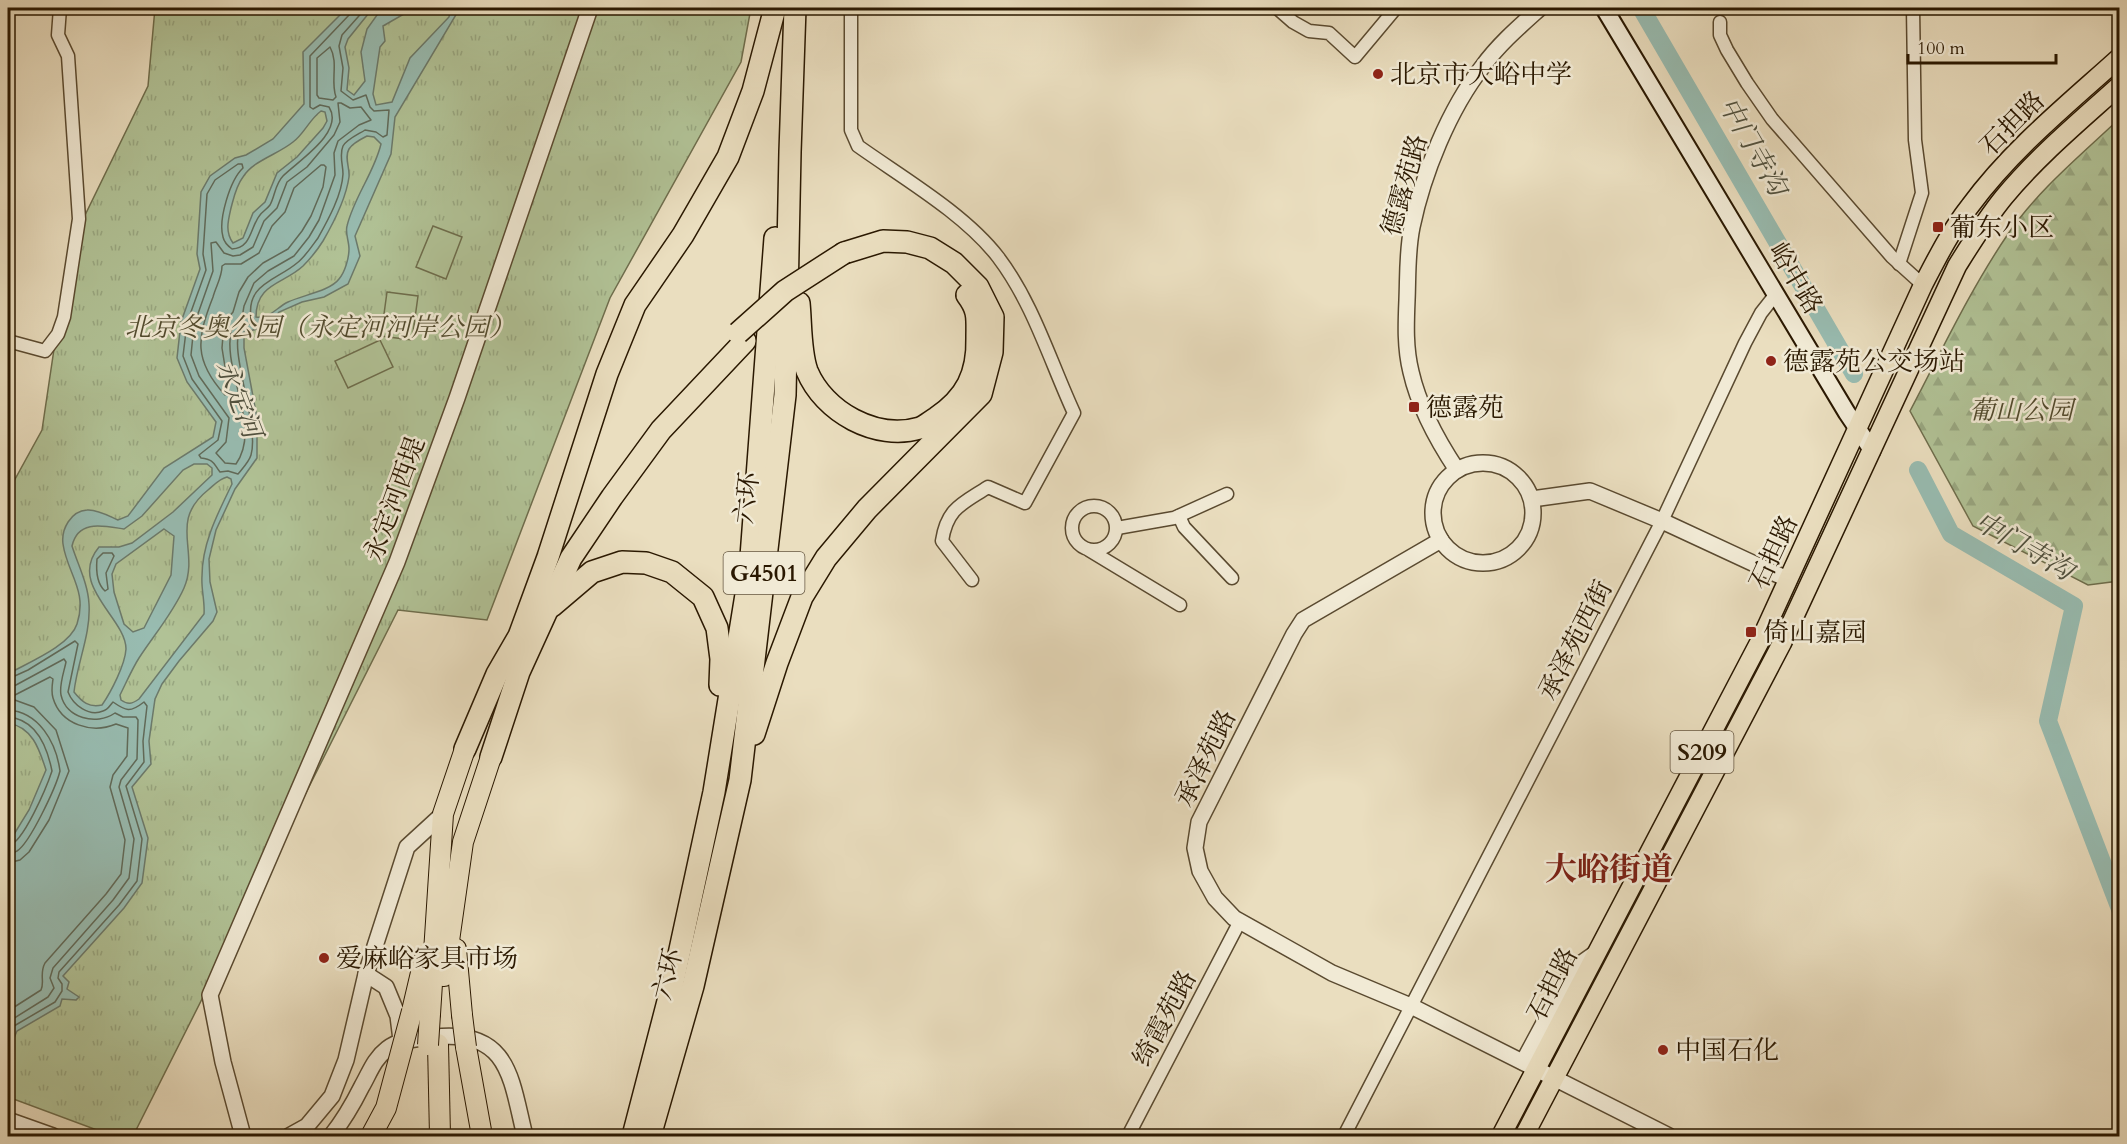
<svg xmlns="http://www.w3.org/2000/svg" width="2127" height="1144" viewBox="0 0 2127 1144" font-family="Cardo,'Noto Serif SC',serif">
  <defs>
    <pattern id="grass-tufts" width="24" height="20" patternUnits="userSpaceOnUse" patternTransform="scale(1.5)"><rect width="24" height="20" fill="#b1c296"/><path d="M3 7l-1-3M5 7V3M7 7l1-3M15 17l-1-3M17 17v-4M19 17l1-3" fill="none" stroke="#98a680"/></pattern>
    <pattern id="forest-firs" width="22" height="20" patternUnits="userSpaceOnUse" patternTransform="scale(1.5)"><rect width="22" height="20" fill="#b1c296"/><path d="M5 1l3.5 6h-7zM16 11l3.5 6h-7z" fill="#98a680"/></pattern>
  </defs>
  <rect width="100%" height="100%" fill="#eadebf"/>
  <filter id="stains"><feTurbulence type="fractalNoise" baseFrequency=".00333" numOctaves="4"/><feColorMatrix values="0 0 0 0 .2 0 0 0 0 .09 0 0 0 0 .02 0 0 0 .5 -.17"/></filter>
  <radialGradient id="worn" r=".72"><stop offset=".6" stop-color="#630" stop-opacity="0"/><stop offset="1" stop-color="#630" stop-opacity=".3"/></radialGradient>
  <path fill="url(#grass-tufts)" stroke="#6e6d4c" stroke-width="1.5" d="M155,8H751L741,62L610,298L487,620L398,610L133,1136H113L8,1097V492L42,430L69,248L148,86Z"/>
  <path fill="url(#forest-firs)" stroke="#6e6d4c" stroke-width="1.5" d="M2119,119V581L2088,585L1973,526L1910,411C1941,352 1970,290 2008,234C2038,190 2081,155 2119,119Z"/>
  <g fill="#b1c296" stroke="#6e6d4c" stroke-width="1.5">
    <path d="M433,226L462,237L446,279L416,267Z"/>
    <path d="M387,292L418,296L412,340L381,336Z"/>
    <path d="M380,340L393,367L348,388L335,361Z"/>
  </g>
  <path fill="#98bcb1" stroke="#6c7a6b" stroke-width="1.5" fill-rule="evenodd" d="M347,8H373L348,39L345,47L349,68L347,90L354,95L365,81L361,52L367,29L382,8H406L404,14L383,26L385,41L380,47L373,94L376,105L392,102L410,58L449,17L451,8H460L395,117L391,154L355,236L360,256L348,284L324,297L302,302L279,312L267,327L244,332V348L257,418V458L235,489L216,530L209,559L210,582L217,612L213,621L179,661L162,684L155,699L149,741L151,764L132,787L148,838L142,883L124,908L63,976L69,982L67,989L79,997L76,1000L62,999L60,1006L17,1031L8,1052V844L29,810L46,770C39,748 32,727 8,723V674C27,663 70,646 77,624C88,591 67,573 63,544C61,529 71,511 87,510C97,509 109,516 118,520L128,516L164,468L213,437L216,422L187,382L177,358L181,322L200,269L197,254L201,192L210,176L235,158L246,155L273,139L304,104L303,52ZM321,111L325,112L327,121L323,128L297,157L277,173L265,202L253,213L243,238L233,243C225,232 228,221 231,208C234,197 236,186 243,177C254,160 277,155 293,142C304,134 309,120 321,111ZM367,136L374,137L381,144C374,173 354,197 347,226C345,233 349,241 349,249C349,258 345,272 339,279C330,291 303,295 288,302C277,307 270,319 256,317C256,283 284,284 303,266C310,259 318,249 323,241C334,222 346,199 349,177C350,168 344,157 349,149C352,144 361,139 367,136ZM194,464H207L212,468V475L173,512L132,543L119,547H99C67,585 126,618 126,649C125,665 111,692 102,705C89,708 82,702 74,692C77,663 91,634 89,604C88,584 78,565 72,546C78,519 104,526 124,529L142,516L183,470ZM227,477L231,479L232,484C218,513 202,543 202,576C201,589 205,601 204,614L139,699C132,704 128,705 121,700L120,695C126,683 132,669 139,658C154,635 173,613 184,588C200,551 168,522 208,490C214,485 219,479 227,477ZM164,529L174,536L171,575L144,628L133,632L124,624L114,592L112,574L116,564Z"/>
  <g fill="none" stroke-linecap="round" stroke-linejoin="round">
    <g stroke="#616a59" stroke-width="1.5">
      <path d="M351,8L350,14L310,56V107L313,109L320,105L329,107C345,132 298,161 283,176C275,184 275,196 270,205C267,209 262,212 260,215C250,227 252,248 232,249C228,246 224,242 223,237C218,220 230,180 243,168L242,164H238L215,180L207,194L203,254L206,270L187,323L183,356L192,379L222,421L218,440L199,455L201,458C215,460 213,463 220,472L228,471L238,474C242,469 249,462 251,455C260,424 227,348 241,327L252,323C243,284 276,281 297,263C305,257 312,246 318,238C328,220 342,195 343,174C343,164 339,155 343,146C347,139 359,134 365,130L376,132L383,137L387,135L389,110L374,111L370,107L366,95L353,100L341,91L343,68L339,46L342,35L366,8"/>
      <path d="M330,47C339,63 330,81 336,97L333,100L319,98L317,95V58Z"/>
      <path d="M338,103H341L350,108L361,107L371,120L359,125L338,141L334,153L335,175L319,220L309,237L294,256L268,271L254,283L244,306L242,318L232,327C220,369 263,426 236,464L225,463L216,453L226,442L229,418L199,376L191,355L194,325L213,271L211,243L216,242L224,253L233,256L240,255L253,247L264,221L277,208L287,182L307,167L334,135L340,122Z"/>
      <path d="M321,165H324L326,167L323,187L311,216L302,231L288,249L263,263L248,277L239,292L233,312L224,323L222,348L229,392L225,395C193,360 197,338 213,297C216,286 222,277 222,266L225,264H241L259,253L272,226L285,212L294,188Z"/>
      <path d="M103,553H112L114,556L106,573L108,589L105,591C96,583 96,570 97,559Z"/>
      <path d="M8,679L28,670L75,641L78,644L68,692C73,705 89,717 103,711C108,710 110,705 113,702C126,711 130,713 144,702L147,706L143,741L144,762L126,786L142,839L137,881L119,905L59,972L58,978L62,984V991L55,1002L14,1026L8,1038"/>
      <path d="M8,687L16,685L64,659L66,662C64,672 59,685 61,695C66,718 96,726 115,713L123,717H136L138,720L137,759L121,780L119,787L134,839L129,878L113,900L53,968L50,978L54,988L48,997L8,1022"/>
      <path d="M8,710C39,712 56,742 60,771C56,787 30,843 17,851C13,854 12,853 8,854"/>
      <path d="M8,717C36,719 47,746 52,771C47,786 23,844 8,846"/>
      <path d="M8,863L20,860L29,852L49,820L69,771L56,730L34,707L12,699L13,696L50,677L53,679C52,686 51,692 53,698C61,725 92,734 116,724L128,728L127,756L113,775L110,787L125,840L121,874L106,894L45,963C39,974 45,982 41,990L8,1011"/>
    </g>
    <g stroke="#98bcb1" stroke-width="18">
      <path d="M1641,8L1854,374"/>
      <path d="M1918,470L1951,534L2074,606L2048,721L2120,909"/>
    </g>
    <defs>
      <g id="minor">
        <path d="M851,8V130L858,146C903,178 965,214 998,257C1033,303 1050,361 1074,413L1025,503L988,487C962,504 947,508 942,541L972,580"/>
        <path d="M1277,8L1293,22L1309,31L1329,33L1355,57L1396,8"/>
        <path d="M1720,22V35L1727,50L1747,83L1772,119L1892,257L1923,285"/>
        <path d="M1899,264L1922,193L1915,140L1913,8"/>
        <path d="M8,341L45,351L58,334L64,317L79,219L68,56L58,35L60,8"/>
        <circle cx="1094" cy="528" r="22"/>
        <path d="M1179,516L1184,527L1232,578"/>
        <path d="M1117,528L1174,518L1227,494"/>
        <path d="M1089,550L1180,605"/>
        <path d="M1128,1136L1240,921"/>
        <path d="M1344,1136L1662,521L1745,343L1761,313L1776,294"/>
      </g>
      <g id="tertiary">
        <circle cx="1483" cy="513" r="50"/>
        <path d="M1457,470C1437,440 1419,407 1411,372C1405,348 1406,324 1407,300C1408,276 1407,251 1412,227C1423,174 1449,109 1483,66C1499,44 1520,26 1540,8"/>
        <path d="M1532,499L1590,491L1662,521L1789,580"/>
        <path d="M1441,540L1303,620L1294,634L1199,822L1195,848L1200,871L1215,898L1234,918L1332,973L1413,1007L1669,1136"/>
        <path d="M366,974L386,987L398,1016L401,1040"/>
        <path d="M1523,1062L1573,969L1597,952"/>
        <path d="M8,1120L53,1136"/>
        <path d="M243,1136L223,1062L210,995L397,562L457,398L590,8"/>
        <path d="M289,1136L307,1126L332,1096L346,1060L366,974L407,847L443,814"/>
        <path d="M331,1136C343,1121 353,1104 362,1086C370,1072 374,1059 387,1049C401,1038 418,1039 435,1037C510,1029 511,1080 525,1136"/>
      </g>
      <path id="secondary" d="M1604,8L1847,413L1872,450"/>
      <g id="primary">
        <path d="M1501,1136L1760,641L1923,285C1937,258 1951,230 1970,206C2012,149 2068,104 2120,57"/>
        <path d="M1524,1136L1782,643L1957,266C1972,242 1986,219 2004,197C2038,156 2080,121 2120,85"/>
      </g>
      <g id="trunk">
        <path d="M456,949L462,1015"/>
        <path d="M444,976L463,842L491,757"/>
        <path d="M412,1011L424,960"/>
        <path d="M430,1014L443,814L465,749"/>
        <path d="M438,1044L440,1136"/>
        <path d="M466,1047L482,1136"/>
      </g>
      <g id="motorway">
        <path d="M799,303C801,323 800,352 807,371C824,412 876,441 920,428C925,426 931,421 936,418C966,398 978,374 977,338C977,318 979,311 967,295"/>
        <path d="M552,606L592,572L622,562L646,563L672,572L703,597L717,628L721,659L720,685"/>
        <path d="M754,734L777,663L802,597L826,558L867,509L981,394L992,352L993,317L978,287L954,263L930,248L907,242L883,241L844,253"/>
        <path d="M465,749L497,674L519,636L548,557L607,374L635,305L683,235L728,157L753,91L775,8"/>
        <path d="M491,757L519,672L571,558L612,497L661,430L745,341"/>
        <path d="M633,1136L673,982L714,792L750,570L775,238"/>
        <path d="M650,1136L693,986L740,780L785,395L790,152L795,8"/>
      </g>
    </defs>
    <use href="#minor" stroke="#5a4a30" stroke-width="15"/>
    <use href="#tertiary" stroke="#5a4a30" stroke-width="18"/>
    <use href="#secondary" stroke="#2a1801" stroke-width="20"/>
    <use href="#primary" stroke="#2a1801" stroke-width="21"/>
    <use href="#trunk" stroke="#2a1801" stroke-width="22"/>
    <use href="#motorway" stroke="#2a1801" stroke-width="24"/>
    <use href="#minor" stroke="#f1ead5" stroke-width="12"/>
    <use href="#tertiary" stroke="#f1ead5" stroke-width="15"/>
    <use href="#secondary" stroke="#f1ead5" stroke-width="16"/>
    <use href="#primary" stroke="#eadebf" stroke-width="18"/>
    <use href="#trunk" stroke="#eadebf" stroke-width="20"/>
    <use href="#motorway" stroke="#eadebf" stroke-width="21"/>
    <defs>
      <g id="trunk-bridge">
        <path d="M462,1015L466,1047"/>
        <path d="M428,1045L430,1014"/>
        <path d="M371,1136L386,1108L412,1011"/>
      </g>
      <path id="motorway-bridge" d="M738,333L785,291L844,253"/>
    </defs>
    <use href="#trunk-bridge" stroke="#2a1801" stroke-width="22" stroke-linecap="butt"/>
    <use href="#motorway-bridge" stroke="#2a1801" stroke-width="24" stroke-linecap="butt"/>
    <use href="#trunk-bridge" stroke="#eadebf" stroke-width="20"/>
    <use href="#motorway-bridge" stroke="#eadebf" stroke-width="21"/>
  </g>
  <g fill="#8f2418" stroke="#f1ead5" stroke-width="2">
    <circle cx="1378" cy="74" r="6"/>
    <rect x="1932" y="221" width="12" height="12" rx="3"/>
    <circle cx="1771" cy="361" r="6"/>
    <rect x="1408" y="401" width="12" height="12" rx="3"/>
    <rect x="1745" y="626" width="12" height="12" rx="3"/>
    <circle cx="324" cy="958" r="6"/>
    <circle cx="1663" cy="1050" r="6"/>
  </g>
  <g text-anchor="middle" stroke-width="5" stroke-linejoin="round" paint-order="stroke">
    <g fill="#f1ead5" stroke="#665741" stroke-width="1.5">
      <rect x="723.5" y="552" width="81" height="42" rx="4.5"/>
      <rect x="1670.5" y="731" width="63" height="42" rx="4.5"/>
    </g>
    <g font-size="24" font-weight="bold" fill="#2a1801">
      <text x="764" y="581">G4501</text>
      <text x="1702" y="760">S209</text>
    </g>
    <g font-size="26" fill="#2a1801" stroke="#f1ead5" text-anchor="start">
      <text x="1390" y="83">北京市大峪中学</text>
      <text x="1950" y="236">葡东小区</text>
      <text x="1783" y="370">德露苑公交场站</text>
      <text x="1426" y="416">德露苑</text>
      <text x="1763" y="641">倚山嘉园</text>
      <text x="336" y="967">爱麻峪家具市场</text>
      <text x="1675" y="1059">中国石化</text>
    </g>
    <g font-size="26" fill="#2a1801" stroke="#f1ead5">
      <text transform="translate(2012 123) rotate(-45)" y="9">石担路</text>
      <text transform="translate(1404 185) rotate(-74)" y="9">德露苑路</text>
      <text transform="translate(1796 278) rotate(59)" y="9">峪中路</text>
      <text transform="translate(746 498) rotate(-83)" y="9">六环</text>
      <text transform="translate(394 499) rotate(-70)" y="9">永定河西堤</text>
      <text transform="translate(1773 552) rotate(-65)" y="9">石担路</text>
      <text transform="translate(1575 640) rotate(-63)" y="9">承泽苑西街</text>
      <text transform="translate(1205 758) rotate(-64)" y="9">承泽苑路</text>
      <text transform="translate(667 974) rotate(-76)" y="9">六环</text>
      <text transform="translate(1552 984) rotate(-63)" y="9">石担路</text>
      <text transform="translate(1164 1018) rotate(-62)" y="9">绮霞苑路</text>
    </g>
    <g font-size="26" font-style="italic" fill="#524b2e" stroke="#f1ead5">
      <text x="320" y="336">北京冬奥公园（永定河河岸公园）</text>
      <text x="2021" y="419">葡山公园</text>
    </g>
    <g font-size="27" font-style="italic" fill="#50513f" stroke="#f1ead5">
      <text transform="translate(1753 146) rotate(60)" y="9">中门寺沟</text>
      <text transform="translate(239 399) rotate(69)" y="9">永定河</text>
      <text transform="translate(2024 546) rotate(30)" y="9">中门寺沟</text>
    </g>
    <g font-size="32" font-weight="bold" fill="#7a1f14" stroke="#f1ead5">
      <text x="1609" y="880">大峪街道</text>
    </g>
  </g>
  <rect width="2127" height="1144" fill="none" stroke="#eadebf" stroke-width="30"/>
  <rect x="9" y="9" width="2109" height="1126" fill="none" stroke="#2a1801" stroke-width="3"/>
  <rect x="15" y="15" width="2097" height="1114" fill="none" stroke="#2a1801" stroke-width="1.5"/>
  <path d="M1908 54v9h148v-9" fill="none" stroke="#2a1801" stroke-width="3"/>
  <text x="1917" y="54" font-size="18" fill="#2a1801" stroke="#f1ead5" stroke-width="4.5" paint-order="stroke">100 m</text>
  <rect width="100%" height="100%" filter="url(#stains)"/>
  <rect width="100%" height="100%" fill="url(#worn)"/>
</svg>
